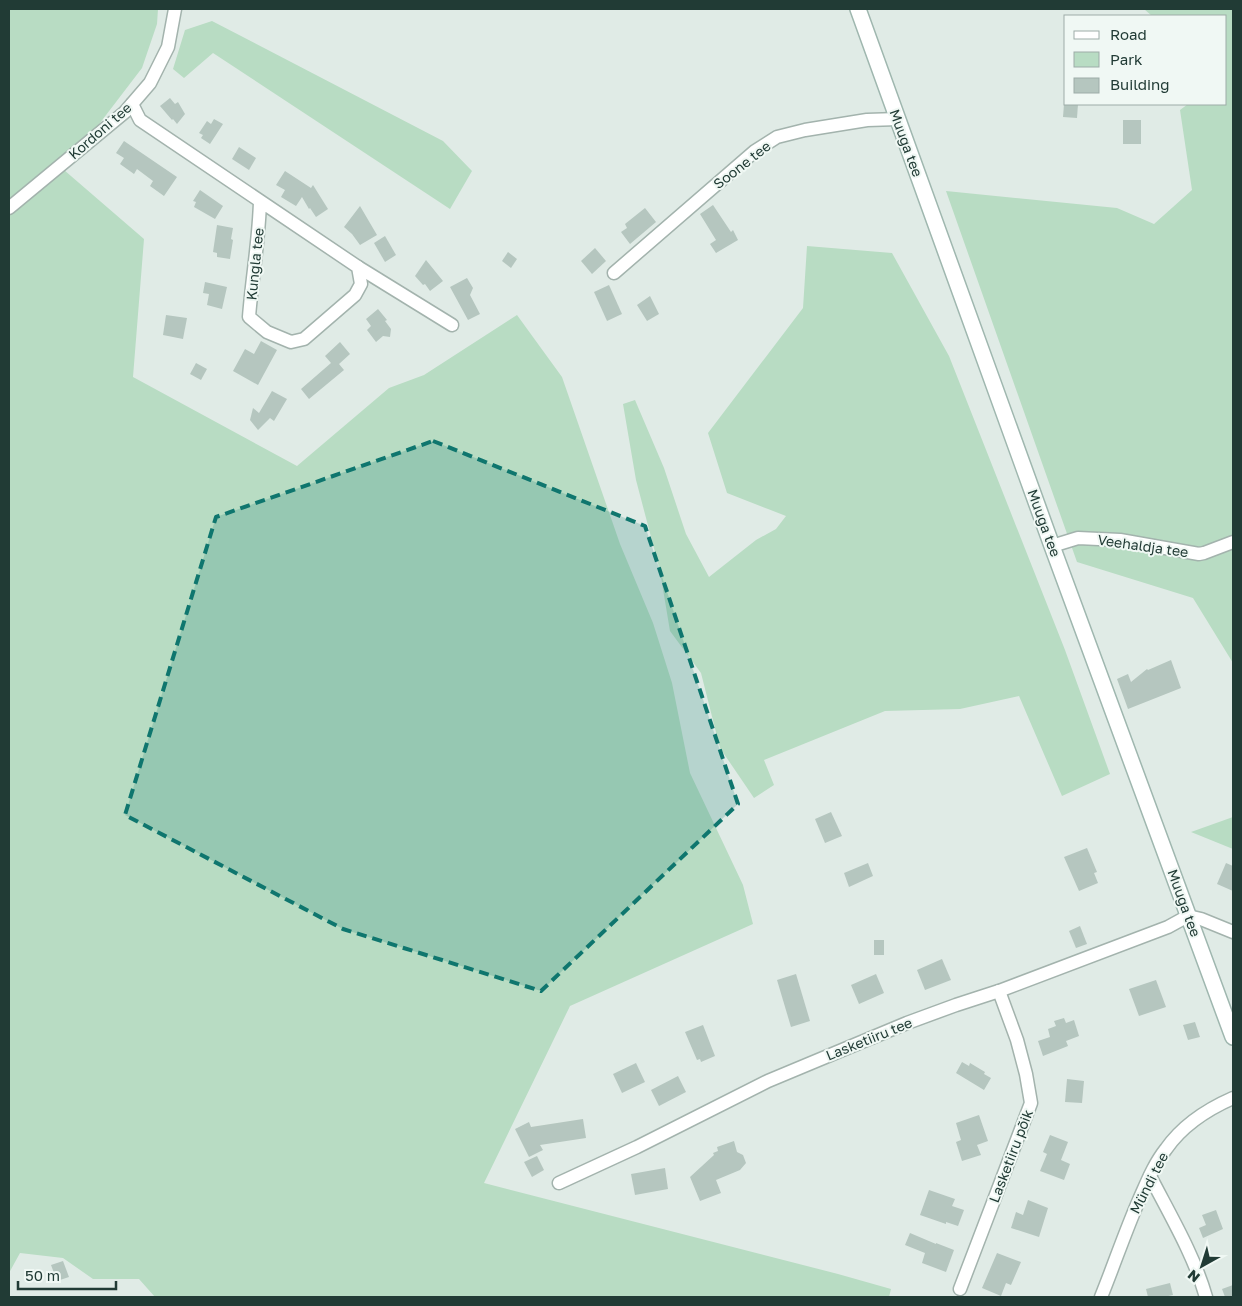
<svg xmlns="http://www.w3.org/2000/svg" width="1242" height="1306" viewBox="0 0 1242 1306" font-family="'Golos Text',sans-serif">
  <rect width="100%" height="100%" fill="#e0ebe6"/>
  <g fill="#b8dcc3">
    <path d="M9,9H158L157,24L142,68L64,170L144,239L133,377L297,466L389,388L424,375L517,315L562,377L620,544L653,623L672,683L690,773L743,885L753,924L570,1006L484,1183L838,1274L891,1289L889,1297H155L139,1279H93L63,1258L20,1253L9,1273Z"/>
    <path d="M1144,9H1233V663L1193,598L1077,562L946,191L1117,208L1154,224L1192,190L1180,110L1188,104H1226V16H1152Z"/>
    <path d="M212,21L443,141L472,171L450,209L213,53L184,78L173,69L185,30Z"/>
    <path d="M807,246L892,253L949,356L1065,650L1110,774L1062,796L1019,696L960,709L885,711L764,760L774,785L754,798L720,748L701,673L670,631L660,571L636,480L623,404L635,400L664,468L686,534L709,577L756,540L776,529L786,516L727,493L708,433L803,308Z"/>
    <path d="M1233,817V849L1191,832Z"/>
  </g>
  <g fill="#b5c6bf">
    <path d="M170,98L175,104L178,102L185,114L177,124L173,119L172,120L160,106Z"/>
    <path d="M1064,104H1078L1077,118L1063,117Z"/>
    <path d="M214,119L223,124L210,144L201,138L203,135L199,133L207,121L211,124Z"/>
    <rect x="1123" y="120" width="18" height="24"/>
    <path d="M124,141L177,177L164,196L150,186L153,181L137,169L134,174L120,164L124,158L116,153Z"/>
    <path d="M239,147L256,158L249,170L232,159Z"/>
    <path d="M285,171L311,188L313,185L328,209L316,217L310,208L309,209L302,197L296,206L281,197L285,190L276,185Z"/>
    <path d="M200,190L223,206L215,219L194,207L196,202L193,201Z"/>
    <path d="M713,205L731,232L733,230L738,240L716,253L710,244L716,240L700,214Z"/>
    <path d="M360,206L377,235L360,245L352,234L344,227Z"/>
    <path d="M645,208L656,222L630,244L621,232L627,228L625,224Z"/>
    <path d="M217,225L233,228L231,239L233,240L230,259L217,257V253L213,252Z"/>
    <path d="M385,236L396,255L385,262L374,243Z"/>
    <path d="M595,248L606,261L592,274L581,261Z"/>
    <path d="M508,252L517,259L511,268L502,261Z"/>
    <path d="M426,260L443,281L430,291L425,284L423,285L415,276Z"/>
    <path d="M467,278L473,288L470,295L480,314L468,320L450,287Z"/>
    <path d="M205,282L227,287L222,309L207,305L209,294L203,293Z"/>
    <path d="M609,285L622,314L607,321L594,292Z"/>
    <path d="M650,296L659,314L647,321L637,305Z"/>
    <path d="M378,309L387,320L385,321L391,329L390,337L383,336L376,342L367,330L371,326L366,319Z"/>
    <path d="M166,315L187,318L183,339L163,335Z"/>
    <path d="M261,341L277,350L258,385L233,371L245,349L254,354Z"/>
    <path d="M340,342L350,354L339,364L344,370L309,399L301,389L331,363L325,356Z"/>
    <path d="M196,363L207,369L201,380L190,374Z"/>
    <path d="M272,391L287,399L274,421L270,418L258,430L250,420L253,408L259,413Z"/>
    <path d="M1171,660L1181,688L1128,709L1117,679L1128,674L1131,682L1147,669L1148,670Z"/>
    <path d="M831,812L842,836L825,843L815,819Z"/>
    <path d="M1087,848L1097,872L1094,873L1098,883L1079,891L1064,857Z"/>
    <path d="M868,863L873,876L849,887L844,873Z"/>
    <path d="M1226,863L1233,866V891L1217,884Z"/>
    <path d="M1080,926L1087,944L1076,948L1069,931Z"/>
    <rect x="874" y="940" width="10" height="15"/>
    <path d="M942,959L951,980L925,990L917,970Z"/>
    <path d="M796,974L810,1021L791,1027L777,980Z"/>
    <path d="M876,974L884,993L859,1004L851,985Z"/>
    <path d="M1156,980L1166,1007L1139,1016L1129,989Z"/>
    <path d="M1064,1018L1066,1023L1074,1020L1079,1036L1066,1041L1068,1046L1043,1056L1038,1041L1050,1037L1048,1029L1056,1026L1054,1021Z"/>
    <path d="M1195,1022L1200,1037L1188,1040L1183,1025Z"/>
    <path d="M703,1025L715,1056L701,1062L700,1059L697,1060L685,1032Z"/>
    <path d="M962,1062L969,1066L970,1063L985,1072L984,1074L991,1078L984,1090L956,1073Z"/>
    <path d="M636,1063L645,1082L622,1093L613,1074Z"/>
    <path d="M678,1076L686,1092L659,1106L651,1090Z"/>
    <path d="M1067,1079L1084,1081L1082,1103L1065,1102Z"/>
    <path d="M979,1115L988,1141L977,1145L981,1155L962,1161L956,1142L961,1140L956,1123Z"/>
    <path d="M583,1119L586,1138L540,1145L543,1150L529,1157L515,1129L529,1122L531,1127Z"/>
    <path d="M1050,1135L1068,1142L1061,1160L1070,1164L1064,1180L1040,1171L1047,1154L1043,1152Z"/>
    <path d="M734,1141L737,1152L743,1155L746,1163L740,1170L716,1180L721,1193L700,1201L690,1177L714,1155L713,1153L718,1151L717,1147Z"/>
    <path d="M537,1156L544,1170L532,1177L524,1162Z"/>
    <path d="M665,1168L668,1189L635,1195L631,1174Z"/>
    <path d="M929,1190L955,1199L952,1206L964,1210L958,1226L946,1222V1224L920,1215Z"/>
    <path d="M1028,1200L1048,1208L1039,1237L1011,1228L1016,1212L1023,1215Z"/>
    <path d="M1216,1210L1223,1229L1203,1238L1199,1228L1206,1225L1202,1215Z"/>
    <path d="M910,1233L936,1244V1243L954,1250L946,1272L922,1263L925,1253L905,1245Z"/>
    <path d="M997,1253L1021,1262L1011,1285L1006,1283L1001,1296L982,1288Z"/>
    <path d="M63,1261L69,1277L57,1281L51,1265Z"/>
    <path d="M1170,1283L1173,1295L1164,1297H1148L1146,1289Z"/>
    <path d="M1233,1285V1297H1225L1222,1289Z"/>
  </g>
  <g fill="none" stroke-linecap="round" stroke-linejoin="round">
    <defs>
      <g id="street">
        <path d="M132,104L140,120L358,267L361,284L355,295L304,339L291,342L267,332L249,317C252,278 259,240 260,201"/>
        <path d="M9,208L125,112L150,83L168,47L175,9"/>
        <path d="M358,267L452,325"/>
        <path d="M614,273L755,151L777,137L805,130L867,120L898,119"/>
        <path d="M1052,546L1078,538L1120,540L1199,554L1204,553L1233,542"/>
        <path d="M1150,1176C1170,1215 1194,1255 1206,1297"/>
        <path d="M559,1183L637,1147L768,1081L907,1023L956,1005L999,991L1168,927L1188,916L1201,919L1233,932"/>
        <path d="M960,1289L1031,1103L1026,1074L1017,1040L999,991"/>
        <path d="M1101,1297C1114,1265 1125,1232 1139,1200C1147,1182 1154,1164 1166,1149C1182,1126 1208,1109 1233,1098"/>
      </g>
      <path id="secondary" d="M858,9L1052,546L1233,1037"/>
    </defs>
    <use href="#street" stroke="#a3b3ad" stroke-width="15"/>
    <use href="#secondary" stroke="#9fb7af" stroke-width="18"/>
    <use href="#street" stroke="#fff" stroke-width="12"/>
    <use href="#secondary" stroke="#fff" stroke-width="15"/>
  </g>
  <path fill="#0f766e" fill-opacity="0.2" stroke="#0f766e" stroke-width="4" stroke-dasharray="10 6" stroke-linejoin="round" d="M433,441L645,526L738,804L541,991L343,929L125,815L216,517Z"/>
  <g text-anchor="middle" stroke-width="4" stroke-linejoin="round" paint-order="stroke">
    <g font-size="14" fill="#213b35" stroke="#f0f8f4">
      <text transform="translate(100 131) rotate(-41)" y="5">Kordoni tee</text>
      <text transform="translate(906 143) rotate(70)" y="5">Muuga tee</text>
      <text transform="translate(742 165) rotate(-38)" y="5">Soone tee</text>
      <text transform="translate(255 264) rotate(-84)" y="5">Kungla tee</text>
      <text transform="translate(1044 523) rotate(70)" y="5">Muuga tee</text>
      <text transform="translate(1143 546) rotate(8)" y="5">Veehaldja tee</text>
      <text transform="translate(1184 903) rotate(70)" y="5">Muuga tee</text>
      <text transform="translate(869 1039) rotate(-22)" y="5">Lasketiiru tee</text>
      <text transform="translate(1011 1156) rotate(-69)" y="5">Lasketiiru põik</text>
      <text transform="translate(1149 1183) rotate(-63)" y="5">Mündi tee</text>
    </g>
  </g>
  <rect width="1242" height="1306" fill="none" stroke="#213b35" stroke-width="20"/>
  <rect x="1064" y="15" width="162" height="90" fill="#f0f8f4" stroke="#9daca8"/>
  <rect x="1074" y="31" width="25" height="8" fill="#ffffff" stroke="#9daca8"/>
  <text x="1110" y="40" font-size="15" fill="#213b35">Road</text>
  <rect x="1074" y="52" width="25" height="15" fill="#b8dcc3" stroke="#9daca8"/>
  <text x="1110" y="65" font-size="15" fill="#213b35">Park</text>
  <rect x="1074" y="78" width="25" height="15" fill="#b5c6bf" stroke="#9daca8"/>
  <text x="1110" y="90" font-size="15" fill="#213b35">Building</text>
  <g transform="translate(1202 1266) rotate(219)" stroke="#f0f8f4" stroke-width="4" paint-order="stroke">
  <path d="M0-4L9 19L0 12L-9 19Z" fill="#213b35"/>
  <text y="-8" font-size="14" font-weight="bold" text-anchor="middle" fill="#213b35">N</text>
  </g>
  <path d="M18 1281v8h98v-8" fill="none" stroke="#213b35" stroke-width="2.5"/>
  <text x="25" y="1281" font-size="15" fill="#213b35" stroke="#f0f8f4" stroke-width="4" paint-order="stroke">50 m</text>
</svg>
